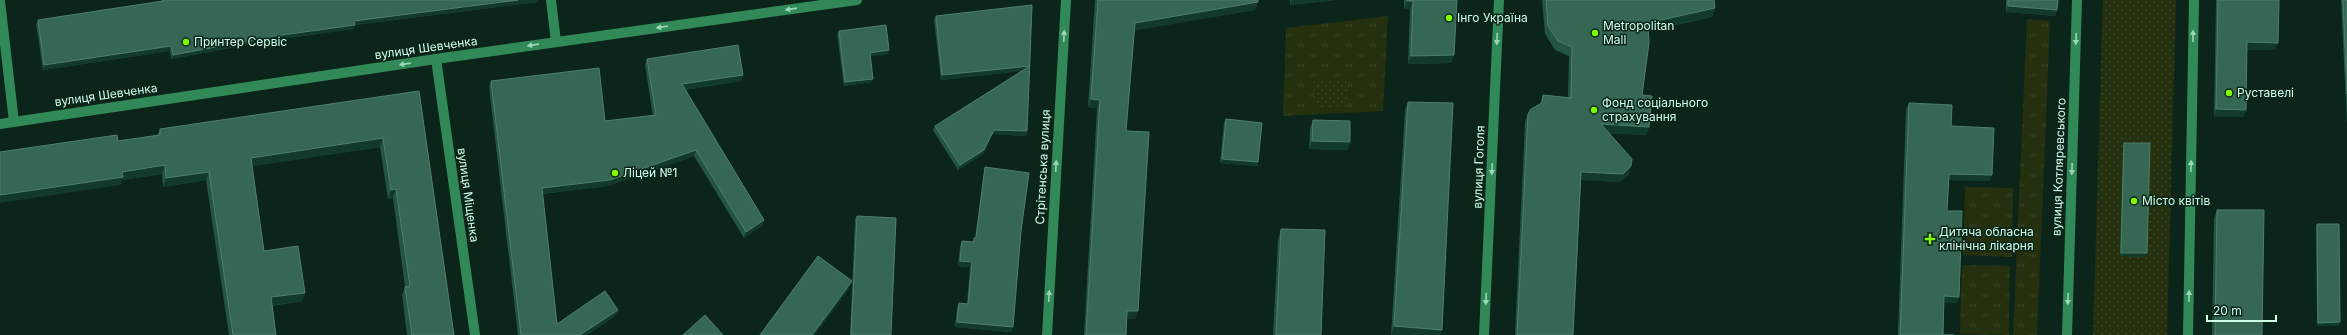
<svg xmlns="http://www.w3.org/2000/svg" width="2347" height="335" viewBox="0 0 2347 335" font-family="Inter,sans-serif">
  <defs>
    <pattern id="grass-tufts" width="24" height="20" patternUnits="userSpaceOnUse"><rect width="24" height="20" fill="#24300e"/><path d="M3 7l-1-3M5 7V3M7 7l1-3M15 17l-1-3M17 17v-4M19 17l1-3" fill="none" stroke="#384525"/></pattern>
    <pattern id="park-dots" width="8" height="8" patternUnits="userSpaceOnUse"><rect width="8" height="8" fill="#24300e"/><path d="M2 2h.1M6 6h.1" fill="none" stroke="#384525" stroke-width="1.8" stroke-linecap="round"/></pattern>
  </defs>
  <rect width="100%" height="100%" fill="#0c251a"/>
  <g fill="url(#grass-tufts)">
    <path d="M1388,16L1383,111L1283,116L1286,28Z"/>
    <path d="M2027,19L2050,21L2037,335H2013Z"/>
    <path d="M1965,187L2013,188L2012,257L1963,255Z"/>
    <path d="M1962,265L2010,266L2009,335L1960,334Z"/>
  </g>
  <g fill="url(#park-dots)">
    <path d="M2103,0H2176L2167,335H2093Z"/>
    <path d="M1347,81L1348,106L1315,108L1314,82Z"/>
  </g>
  <g fill="none" stroke-linecap="round" stroke-linejoin="round">
    <g stroke="#328958" stroke-width="10">
      <path d="M551,0L556,42"/>
      <path d="M0,1L14,122"/>
      <path d="M436,59L475,335"/>
      <path d="M0,124L436,59L857,0"/>
      <path d="M1047,335L1066,0"/>
      <path d="M1484,335L1499,0"/>
      <path d="M2067,335L2077,0"/>
      <path d="M2188,335L2194,0"/>
    </g>
  </g>
  <g fill="#235541">
    <path d="M162,0H538L537,2L355,25L353,29L274,40L171,59L170,51L43,70L36,24L38,20L162,2Z"/>
    <path d="M1095,0H1258V2L1255,10L1134,30L1126,131L1135,319H1127L1126,335H1084L1097,108L1088,107Z"/>
    <path d="M1290,0H1336L1290,5Z"/>
    <path d="M1404,0H1457L1454,55L1451,63L1408,64L1410,9H1404Z"/>
    <path d="M1542,0H1714L1715,8L1712,17L1649,31L1642,95L1649,127L1646,135L1609,133L1631,166L1628,175L1620,182L1581,180L1573,335H1515L1525,122L1528,114L1540,104L1543,95L1568,97L1569,56L1555,50L1545,34Z"/>
    <path d="M2006,0H2058L2057,10L2055,16L2006,12Z"/>
    <path d="M2216,0H2279L2275,50H2247L2246,110L2243,117H2214Z"/>
    <path d="M2341,0H2347V125Z"/>
    <path d="M1032,5L1027,131L1026,136L992,134L983,154L958,170L933,130L935,126L1021,71L941,80L934,20L936,16Z"/>
    <path d="M839,31L888,54L871,56L872,82L844,86L837,34Z"/>
    <path d="M647,59L743,75L741,81L685,90L764,220L762,226L744,238L694,156L608,186L542,194L557,324L618,310L615,316L587,335H518L489,87L491,81L605,121L653,116L645,65Z"/>
    <path d="M419,91L454,335H407L402,295L405,287L393,198L388,199L380,147L252,166L264,251L302,301L272,306L276,335H229L206,180L163,187L162,174L122,180L120,185L118,141L157,135L160,129Z"/>
    <path d="M1408,102L1440,335H1391L1405,110Z"/>
    <path d="M1909,103L1951,126L1992,175L1989,181L1949,180L1947,211L1959,297L1957,303H1944L1943,335H1954H1898L1906,109Z"/>
    <path d="M1226,119L1258,162L1257,166L1220,163L1224,123Z"/>
    <path d="M1313,120L1350,142L1347,150L1309,149L1310,128Z"/>
    <path d="M2124,143L2145,257L2120,256L2123,146Z"/>
    <path d="M985,167L1021,231L1011,332L955,327L957,308L959,303L967,304L970,267L958,266L960,246L962,241L973,242L974,238H975L984,172Z"/>
    <path d="M2217,210L2262,335H2212L2214,219Z"/>
    <path d="M857,216L891,335H850L855,219Z"/>
    <path d="M2317,224L2340,322L2338,326H2317L2316,228Z"/>
    <path d="M1281,229L1321,335H1273L1278,240Z"/>
  </g>
  <g fill="#123a2a">
    <path d="M518,0H538L537,2L353,25L354,21Z"/>
    <path d="M1292,0H1336L1290,5Z"/>
    <path d="M1407,1H1413L1410,9H1404Z"/>
    <path d="M1258,2L1255,10L1132,31L1135,23Z"/>
    <path d="M2008,6L2057,10L2055,16L2006,12Z"/>
    <path d="M1715,8L1712,17L1645,31L1648,23Z"/>
    <path d="M355,25L353,29L274,40L171,59L173,55L275,36Z"/>
    <path d="M2247,42L2278,43L2275,50H2244Z"/>
    <path d="M171,46L170,51L43,70L44,65Z"/>
    <path d="M889,50L888,54L869,56L870,53Z"/>
    <path d="M1454,55L1451,63L1408,64L1411,56Z"/>
    <path d="M1030,66L1028,70L941,80L942,75Z"/>
    <path d="M743,75L741,81L679,91L682,84Z"/>
    <path d="M873,79L872,82L844,86L845,82Z"/>
    <path d="M1091,99L1100,100L1097,108L1088,107Z"/>
    <path d="M2216,109L2246,110L2243,117H2214Z"/>
    <path d="M1601,124L1649,127L1646,135L1598,133Z"/>
    <path d="M994,130L1027,131L1026,136L992,134L983,154L958,170L960,165Z"/>
    <path d="M383,138L380,147L248,167L251,158Z"/>
    <path d="M1312,141L1350,142L1347,150L1309,149Z"/>
    <path d="M696,150L694,156L608,186L539,194L542,188Z"/>
    <path d="M1222,159L1258,162L1257,166L1220,163Z"/>
    <path d="M165,165L162,174L122,180L120,185L0,203V195L122,172Z"/>
    <path d="M1631,166L1628,175L1620,182L1578,180L1581,172Z"/>
    <path d="M209,172L206,180L163,187L166,178Z"/>
    <path d="M1949,174L1992,175L1989,181L1947,180Z"/>
    <path d="M396,189L393,198L388,199L391,190Z"/>
    <path d="M764,220L762,226L744,238L746,232Z"/>
    <path d="M2121,253H2147L2145,257L2120,256Z"/>
    <path d="M960,261L972,262L970,267L958,266Z"/>
    <path d="M852,281L849,289L815,335H812Z"/>
    <path d="M305,293L302,301L268,306L271,297Z"/>
    <path d="M1944,296L1959,297L1957,303H1942Z"/>
    <path d="M618,310L615,316L587,335H580Z"/>
    <path d="M1127,311H1138L1135,319H1124Z"/>
    <path d="M957,322L1013,327L1011,332L955,327Z"/>
    <path d="M2340,322L2338,326H2317L2318,323Z"/>
    <path d="M1394,326L1442,330L1440,335H1391Z"/>
  </g>
  <g fill="#366753" stroke="#4e7f6a">
    <path d="M163,0H518L354,21L355,25L275,36L173,55L171,46L44,65L38,20L163,1Z"/>
    <path d="M1098,0H1258V2L1135,23L1126,131L1149,132L1138,311H1127L1126,335H1086L1100,100L1091,99Z"/>
    <path d="M1407,0H1457L1454,55L1411,56L1413,1H1407Z"/>
    <path d="M1546,0H1714L1715,8L1648,23L1649,43L1642,95L1652,96L1649,127L1601,124L1632,159L1631,166L1623,174L1581,172L1573,335H1517L1528,114L1531,109L1542,103L1543,95L1571,98L1572,47L1558,41L1548,26Z"/>
    <path d="M2008,0H2058L2057,10L2008,6Z"/>
    <path d="M2218,0H2279L2278,43L2247,42L2246,110L2216,109Z"/>
    <path d="M2343,0H2347V94Z"/>
    <path d="M1032,5L1030,58L1027,131L994,130L984,150L960,165L935,126L1030,66L942,75L936,16Z"/>
    <path d="M886,25L889,50L870,53L873,79L845,82L839,31Z"/>
    <path d="M738,45L743,75L682,84L764,220L746,232L696,150L610,180L542,188L557,324L605,291L618,310L580,335H521L491,81L599,68L605,121L656,115L647,59Z"/>
    <path d="M419,91L454,335H412L405,287L410,286L396,189L391,190L383,138L251,158L264,251L298,246L305,293L271,297L276,335H233L209,172L166,178L165,165L122,172L123,177L0,195V152L117,135L118,141L160,135V129Z"/>
    <path d="M1408,102L1453,103L1442,330L1394,326Z"/>
    <path d="M1909,103L1952,105L1951,126L1994,128L1992,175L1949,174L1947,211H1962L1959,297L1944,296L1943,335H1954H1900Z"/>
    <path d="M1226,119L1262,123L1258,162L1222,159Z"/>
    <path d="M1313,120L1350,121V142L1312,141Z"/>
    <path d="M2124,143H2150L2147,253H2121Z"/>
    <path d="M985,167L1029,173L1021,231L1013,327L957,322L959,303L968,304L972,262L960,261L962,241L974,242V238H976Z"/>
    <path d="M2217,210H2264L2262,335H2215Z"/>
    <path d="M857,216L896,218L891,335H851Z"/>
    <path d="M2317,224H2339L2340,322L2318,323Z"/>
    <path d="M1281,229L1325,230L1321,335H1276Z"/>
    <path d="M818,256L852,281L812,335H760Z"/>
    <path d="M705,315L723,335H683Z"/>
  </g>
  <defs><path id="oneway-solid" d="M-6-.8H1V-3.2L6.5 0L1 3.2V.8H-6Z"/></defs>
  <g fill="#99d6b6">
    <use href="#oneway-solid" transform="translate(791 9) rotate(172)"/>
    <use href="#oneway-solid" transform="translate(662 27) rotate(172)"/>
    <use href="#oneway-solid" transform="translate(1064 36) rotate(-87)"/>
    <use href="#oneway-solid" transform="translate(2193 36) rotate(-89)"/>
    <use href="#oneway-solid" transform="translate(1497 39) rotate(93)"/>
    <use href="#oneway-solid" transform="translate(2076 39) rotate(92)"/>
    <use href="#oneway-solid" transform="translate(533 45) rotate(172)"/>
    <use href="#oneway-solid" transform="translate(405 64) rotate(172)"/>
    <use href="#oneway-solid" transform="translate(1056 166) rotate(-87)"/>
    <use href="#oneway-solid" transform="translate(2191 166) rotate(-89)"/>
    <use href="#oneway-solid" transform="translate(1492 169) rotate(92)"/>
    <use href="#oneway-solid" transform="translate(2072 169) rotate(92)"/>
    <use href="#oneway-solid" transform="translate(1049 296) rotate(-87)"/>
    <use href="#oneway-solid" transform="translate(2189 296) rotate(-89)"/>
    <use href="#oneway-solid" transform="translate(1486 299) rotate(92)"/>
    <use href="#oneway-solid" transform="translate(2068 299) rotate(92)"/>
  </g>
  <g fill="#80fb00" stroke="#0c251a" stroke-width="1.5">
    <circle cx="1449" cy="18" r="4"/>
    <circle cx="1595" cy="33" r="4"/>
    <circle cx="186" cy="42" r="4"/>
    <circle cx="2229" cy="93" r="4"/>
    <circle cx="1594" cy="110" r="4"/>
    <circle cx="615" cy="173" r="4"/>
    <circle cx="2134" cy="201" r="4"/>
    <path d="M1928 233h4v4h4v4h-4v4h-4v-4h-4v-4h4z"/>
  </g>
  <g text-anchor="middle" stroke-width="3" stroke-linejoin="round" paint-order="stroke">
    <g font-size="12" fill="#d0ffe8" stroke="#0c251a" text-anchor="start">
      <text x="1457" y="22">Інго Україна</text>
      <text x="1603" y="30">Metropolitan<tspan x="1603" dy="14">Mall</tspan></text>
      <text x="194" y="46">Принтер Сервіс</text>
      <text x="2237" y="97">Руставелі</text>
      <text x="1602" y="107">Фонд соціального<tspan x="1602" dy="14">страхування</tspan></text>
      <text x="623" y="177">Ліцей №1</text>
      <text x="2142" y="205">Місто квітів</text>
      <text x="1939" y="236">Дитяча обласна<tspan x="1939" dy="14">клінічна лікарня</tspan></text>
    </g>
    <g font-size="12" fill="#d0ffe8" stroke="#0c251a">
      <text transform="translate(426 48) rotate(-8)" y="4">вулиця Шевченка</text>
      <text transform="translate(106 95) rotate(-8)" y="4">вулиця Шевченка</text>
      <text transform="translate(1043 167) rotate(-87)" y="4">Стрітенська вулиця</text>
      <text transform="translate(1479 167) rotate(-88)" y="4">вулиця Гоголя</text>
      <text transform="translate(2059 167) rotate(-88)" y="4">вулиця Котляревського</text>
      <text transform="translate(468 195) rotate(82)" y="4">вулиця Міщенка</text>
    </g>
  </g>
  <path d="M2207 315v6h69v-6" fill="none" stroke="#d0ffe8" stroke-width="2"/>
  <text x="2213" y="315" font-size="12" fill="#d0ffe8" stroke="#0c251a" stroke-width="3" paint-order="stroke">20 m</text>
</svg>
